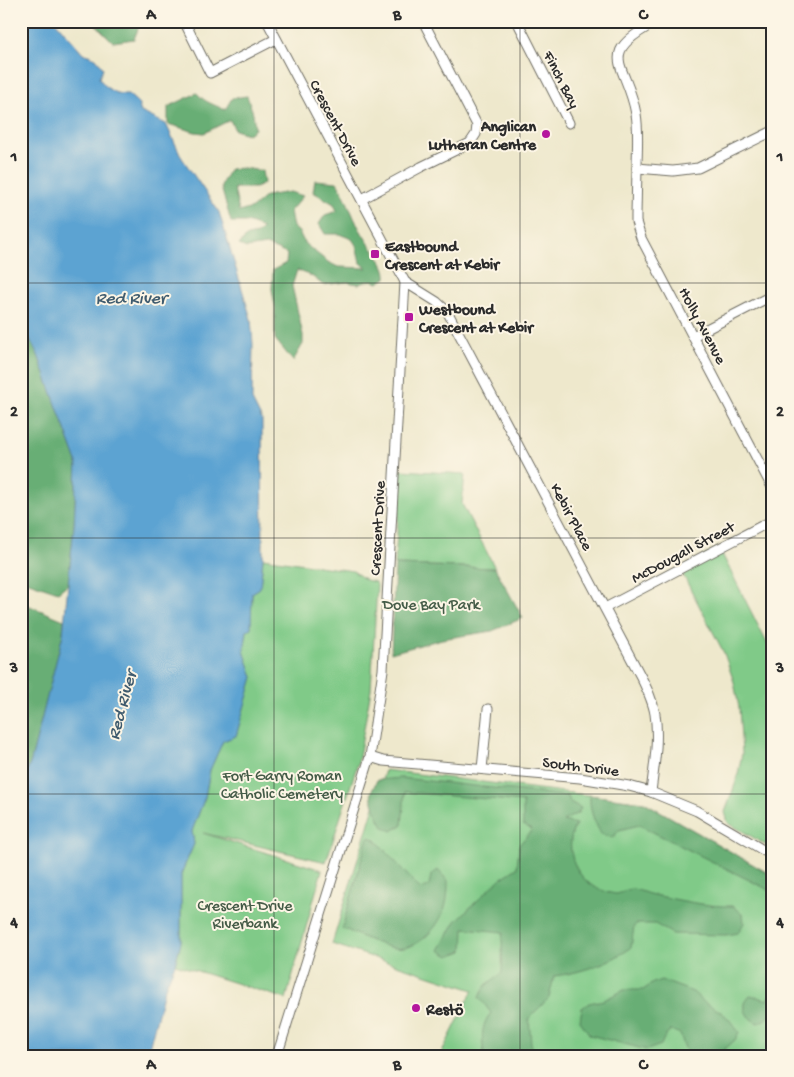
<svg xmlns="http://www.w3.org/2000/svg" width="794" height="1077" viewBox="0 0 794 1077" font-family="'Gochi Hand',sans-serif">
  <rect width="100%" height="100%" fill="#fcf5e5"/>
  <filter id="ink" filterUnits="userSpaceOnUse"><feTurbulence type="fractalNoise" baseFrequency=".02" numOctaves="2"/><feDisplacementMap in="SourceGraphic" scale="10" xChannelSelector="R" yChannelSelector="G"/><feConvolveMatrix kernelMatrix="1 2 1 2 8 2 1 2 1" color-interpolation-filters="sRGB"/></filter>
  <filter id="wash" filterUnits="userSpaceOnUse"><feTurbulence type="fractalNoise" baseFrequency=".0096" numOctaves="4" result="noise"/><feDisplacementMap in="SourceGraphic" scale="20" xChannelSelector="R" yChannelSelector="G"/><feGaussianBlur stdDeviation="1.12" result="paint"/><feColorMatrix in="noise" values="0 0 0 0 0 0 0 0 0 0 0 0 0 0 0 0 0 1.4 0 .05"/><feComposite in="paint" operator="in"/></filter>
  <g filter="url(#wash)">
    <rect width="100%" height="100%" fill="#eee8cc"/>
    <g fill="#80ca88" stroke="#567a5a">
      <path d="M401,470L465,474L462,504L495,568L395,565Z"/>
      <path d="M719,548L773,655V849L728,823L725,812L737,779L742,753L739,708L734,682L724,653L680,569Z"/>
      <path d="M263,558L353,571L366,580L375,582L377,585L371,689L358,763L326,862L203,833L322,870L286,999L175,964L181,942V874L194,844L192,831L205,797L210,770L223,741L236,736L253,677L244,651L247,631L251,627L252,593L260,588Z"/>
      <path d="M385,770L644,802L773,876V1056H440L473,990L332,944Z"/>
    </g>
    <g fill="#68ae74" stroke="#4a6c50">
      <path d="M96,21H105L116,26L121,21H139L140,24L134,39L113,42L97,26Z"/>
      <path d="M197,93C205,103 214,104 225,110L232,98L247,96L253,113L255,129L248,134L235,130L230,120L204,133L195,132L168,124V107Z"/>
      <path d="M244,168L262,171L264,183L255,188H234L239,212L252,208L266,196L290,192L303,196L290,211L293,227L299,232L305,244L328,262L338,267L367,268L360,262L356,245L352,239L339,234H325L319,224L325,215L337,211L334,204L313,192L315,180L337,182C344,193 347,202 352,213C358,228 367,241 376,254C381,261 387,269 386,278L378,283L372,280L359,284L347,282L323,285L313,277L297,270L292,286L303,335V344L293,361L275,339V307L272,289L273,270L286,263L287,254L266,245L247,248L239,245L247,236L257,234L263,228L247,222H231L221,187L222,183L230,169Z"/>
      <path d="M21,322L38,355L77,462L74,526L68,584L58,592L26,581L21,577Z"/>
      <path d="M395,565L495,568L523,618L492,631L442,639L391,653Z"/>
      <path d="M25,604L64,620L63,634L31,761L21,789V607Z"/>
      <path d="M401,778L568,796L570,802L581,808L578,813L563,821L576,824C564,845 573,875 595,887C600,890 612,894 617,894C622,893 626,889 631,889C638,889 646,894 654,895C680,900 707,907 733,906L743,914L744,923L738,933L726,935L673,934L655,924H636L634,926L631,948C609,963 580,973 554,976L549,998L529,1018L531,1044L537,1056H484C482,1039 480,1026 491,1013L479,997L486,985L502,973C503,959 501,946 503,932L464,928L463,951L449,956L439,950L456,921L500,879L517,868L519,845L532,830L523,825V802L405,792L402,825L392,831L384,827L379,819L372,799L371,793L377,780Z"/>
      <path d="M590,795L644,802L773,876V892L639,825L619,830L613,838L601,834C594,821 589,810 590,795Z"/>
      <path d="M368,837L375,839L420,889L429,886L431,875L438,870L448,881C448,893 447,905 442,915C434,933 413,952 393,948C376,944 358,935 342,928Z"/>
      <path d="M661,980L693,992L705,1003L720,1011L728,1018L739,1032L735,1040L717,1056H690L686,1051L680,1034L671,1030L664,1038L661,1045L647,1050L590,1035L580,1021L582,1008L589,1003L604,1000L624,990H643L653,983Z"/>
      <path d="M773,990V1013L766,1019L758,1023C745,1018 740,1005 750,995L768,1000Z"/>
    </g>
    <path fill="#5ca3d2" stroke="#44677e" d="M21,21H55L83,53L96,58L103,68L99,78C107,89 114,95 128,94L138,103L141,112L166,124L182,158L219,212L251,319L253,344L252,400L262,420L263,558L260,588L252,593L251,628L247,631L244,651L253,677L236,736L223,741L210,770L205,797L192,831L194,844L181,874V942L175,964L164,990L147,1056H21V789L31,761L63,634L74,526L77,462L38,355L21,322Z"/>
  </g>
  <g filter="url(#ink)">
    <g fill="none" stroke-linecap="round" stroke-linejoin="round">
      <defs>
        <g id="street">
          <path d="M184,21L210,73L276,39"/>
          <path d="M267,21L405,282L383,670L370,757L277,1056"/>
          <path d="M517,21L569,123"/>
          <path d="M658,21C593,55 627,62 636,114C639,131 637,151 637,168L673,171L698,168L773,131"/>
          <path d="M637,168L636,215V222L641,238L773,489"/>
          <path d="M362,199L421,167L470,143L476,134L477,125L423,21"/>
          <path d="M405,282L437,302L447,311L641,677C647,689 653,701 655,714C659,740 654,766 651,792"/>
          <path d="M693,336L773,295"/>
          <path d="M605,608L773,520"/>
          <path d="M370,757L383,761L580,778L629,786L651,792L697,811L773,856"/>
          <path d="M482,769L488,709"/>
        </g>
      </defs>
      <use href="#street" stroke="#6f6d63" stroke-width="11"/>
      <use href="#street" stroke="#fff" stroke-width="9"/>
    </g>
  </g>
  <path fill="none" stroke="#2b2b2b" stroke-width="1" stroke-opacity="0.55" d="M274,21V1056M520,21V1056M21,283H773M21,538H773M21,794H773"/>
  <g fill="#b5179e" stroke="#fcf5e5" stroke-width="2">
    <circle cx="546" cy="134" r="5"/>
    <rect x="370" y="249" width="10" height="10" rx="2.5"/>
    <rect x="404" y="312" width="10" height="10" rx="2.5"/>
    <circle cx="416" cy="1008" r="5"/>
  </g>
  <g text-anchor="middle" stroke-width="4" stroke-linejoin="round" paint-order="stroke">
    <g font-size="16" fill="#2b2b2b" stroke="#fcf5e5">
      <text transform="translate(563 79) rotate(63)" y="6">Finch Bay</text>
      <text transform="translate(337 122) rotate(62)" y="6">Crescent Drive</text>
      <text transform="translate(704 325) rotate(62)" y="6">Holly Avenue</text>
      <text transform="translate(573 516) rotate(62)" y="6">Kebir Place</text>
      <text transform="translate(376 528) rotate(-87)" y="6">Crescent Drive</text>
      <text transform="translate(682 551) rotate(-28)" y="6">McDougall Street</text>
      <text transform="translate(581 765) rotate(7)" y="6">South Drive</text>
    </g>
    <g font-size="16" font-weight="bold" fill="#2b2b2b" stroke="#fcf5e5" text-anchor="start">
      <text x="536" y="131" text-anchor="end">Anglican<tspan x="536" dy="18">Lutheran Centre</tspan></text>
      <text x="385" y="251">Eastbound<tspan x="385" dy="18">Crescent at Kebir</tspan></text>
      <text x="419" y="314">Westbound<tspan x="419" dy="18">Crescent at Kebir</tspan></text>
      <text x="426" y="1014">Restö</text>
    </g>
    <g font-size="16" fill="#445b47" stroke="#fcf5e5">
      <text x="431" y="609">Dove Bay Park</text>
      <text x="282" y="780">Fort Garry Roman<tspan x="282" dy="18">Catholic Cemetery</tspan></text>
      <text x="245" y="910">Crescent Drive<tspan x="245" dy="18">Riverbank</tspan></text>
    </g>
    <g font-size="18" font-style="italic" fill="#3f5b6e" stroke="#fcf5e5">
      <text x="131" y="303">Red River</text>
      <text transform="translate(121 705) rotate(-75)" y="6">Red River</text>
    </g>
  </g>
  <rect width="794" height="1077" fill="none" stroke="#fcf5e5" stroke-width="55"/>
  <rect x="28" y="28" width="738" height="1022" fill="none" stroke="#2b2b2b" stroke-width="2"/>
  <g font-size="16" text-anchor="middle" font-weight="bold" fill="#2b2b2b">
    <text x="151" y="19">A</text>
    <text x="397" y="19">B</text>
    <text x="643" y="19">C</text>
    <text x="14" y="161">1</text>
    <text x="780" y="161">1</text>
    <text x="14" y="416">2</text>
    <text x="780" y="416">2</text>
    <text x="14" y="672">3</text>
    <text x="780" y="672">3</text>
    <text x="14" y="927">4</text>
    <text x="780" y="927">4</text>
    <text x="151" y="1069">A</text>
    <text x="397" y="1069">B</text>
    <text x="643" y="1069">C</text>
  </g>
</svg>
